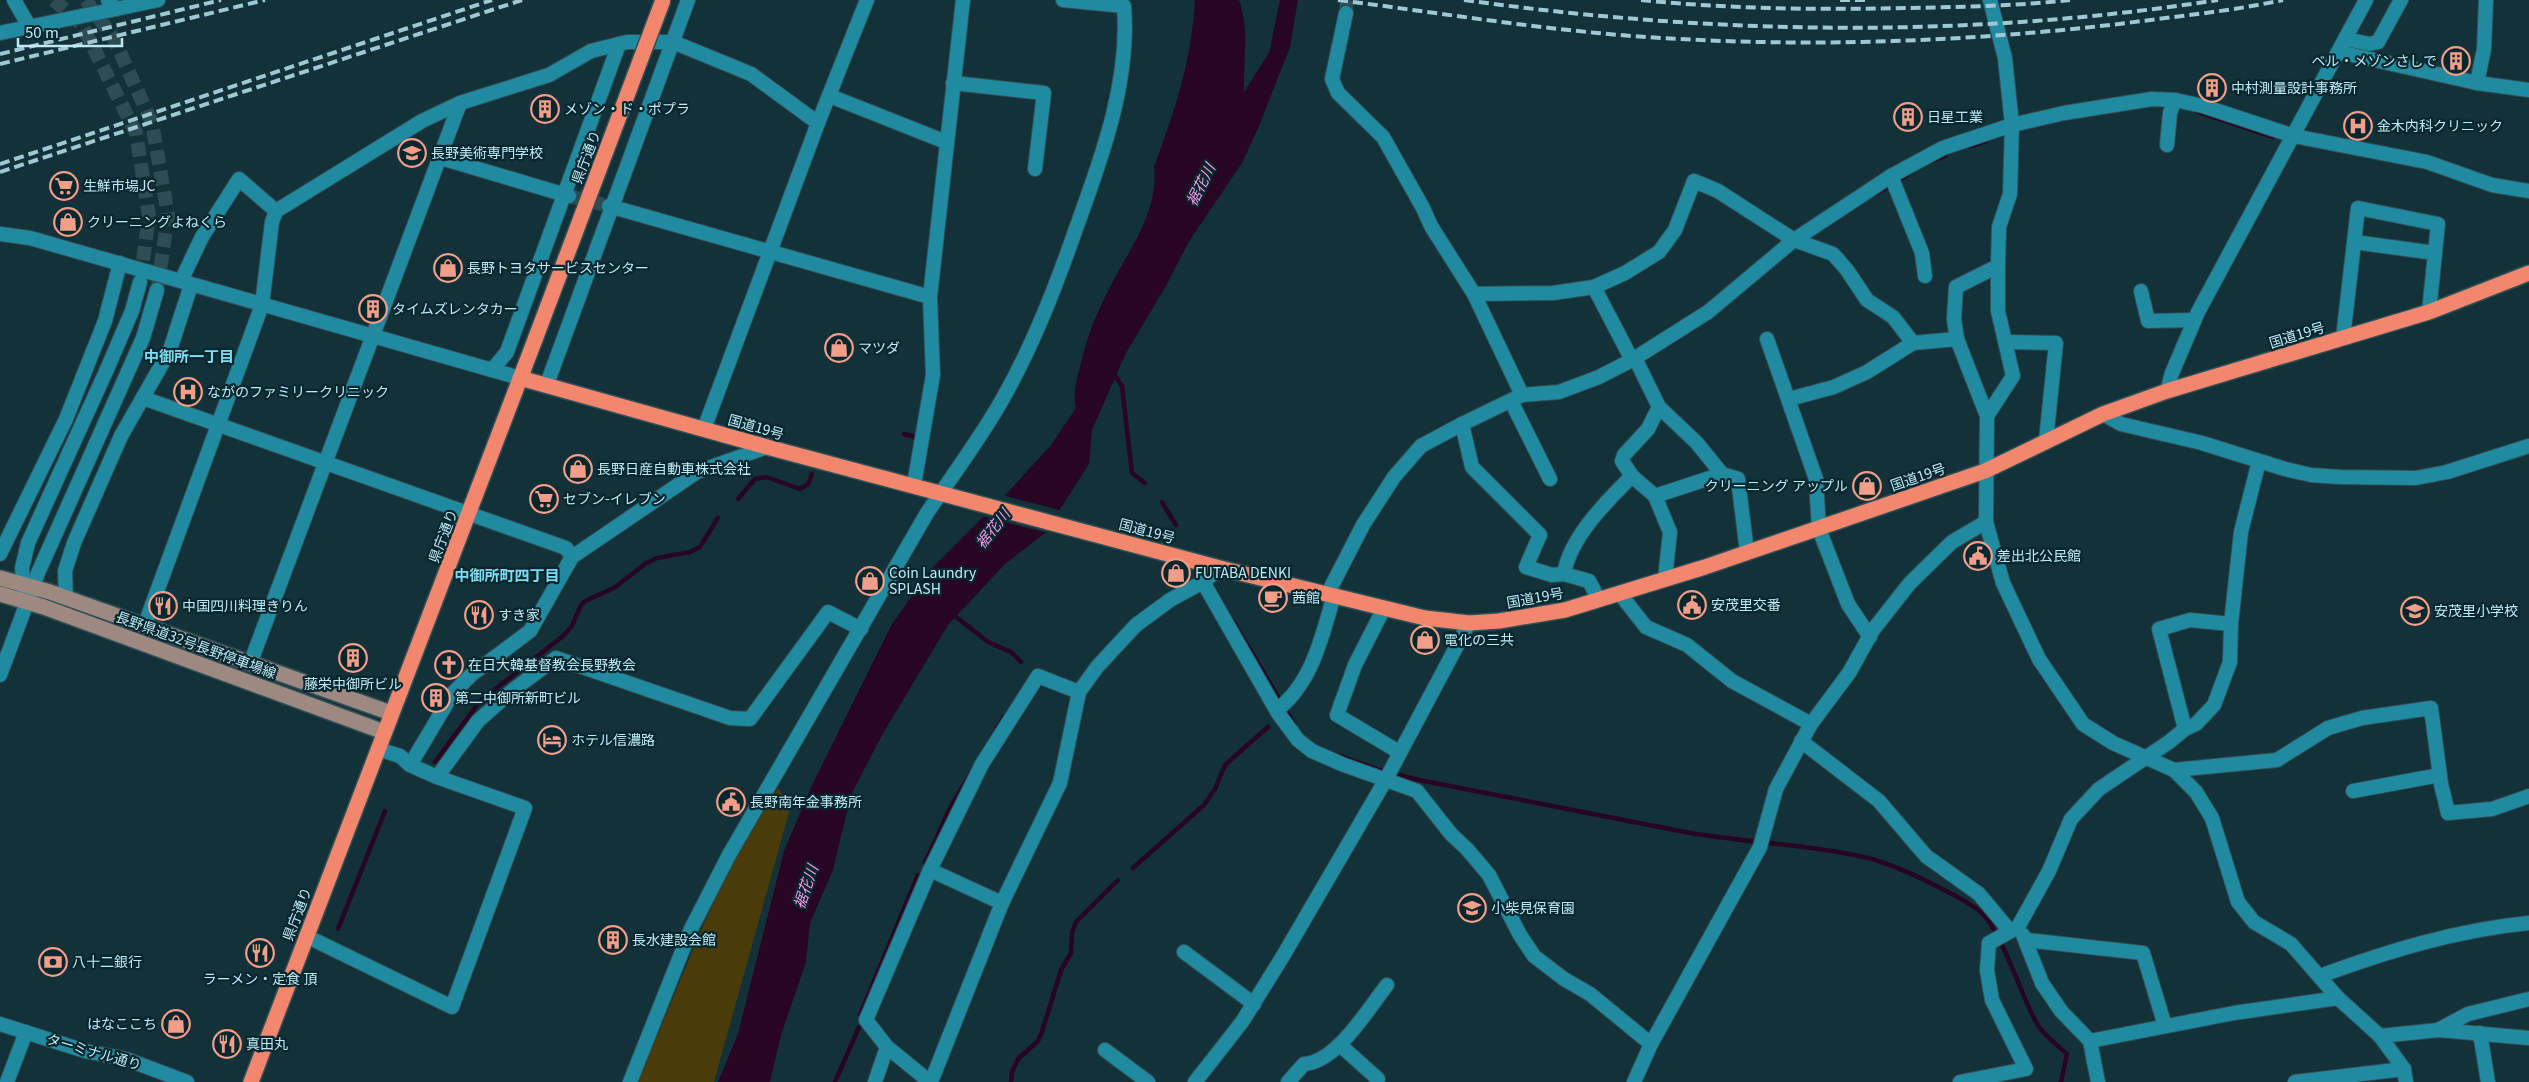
<svg xmlns="http://www.w3.org/2000/svg" width="2529" height="1082" viewBox="0 0 2529 1082" font-family="Georgia,'Noto Sans JP',serif">
  <rect width="100%" height="100%" fill="#123138"/>
  <path fill="#493c0a" d="M778,788L791,805L714,1082H638L705,921L736,858Z"/>
  <path fill="#280523" d="M1195,0H1239C1250,33 1243,59 1244,92L1269,53L1280,0H1298L1290,47L1259,126L1242,163L1188,243L1166,286L1126,353L1092,430L1089,464L1045,533L1005,564L948,625L882,735L851,795L833,870L810,923L806,962L781,1035L770,1082H718L738,1034L784,851L813,783L892,624L931,569L1009,491L1051,445L1076,408C1073,393 1076,381 1080,367C1086,340 1095,316 1108,291C1127,252 1159,214 1154,167C1176,107 1191,64 1195,0Z"/>
  <path fill="#123138" d="M1002,495L1063,511L1048,533L981,516Z"/>
  <g fill="none" stroke-linecap="round" stroke-linejoin="round">
    <g stroke="#280523" stroke-width="4.5">
      <path d="M2196,111L2273,137"/>
      <path d="M1971,146L1986,141"/>
      <path d="M1932,161L1945,156"/>
      <path d="M1900,180L1910,173"/>
      <path d="M1877,193L1886,188"/>
      <path d="M1112,371L1122,386L1132,473L1145,483"/>
      <path d="M904,434L916,437"/>
      <path d="M738,499L755,479L766,477L800,489L808,484L812,474"/>
      <path d="M1162,502L1176,525"/>
      <path d="M951,613L988,642L1011,652L1021,662"/>
      <path d="M1233,621L1294,724"/>
      <path d="M1340,756L1379,770L1419,780C1508,797 1596,815 1685,832C1746,843 1808,844 1868,858C1899,866 1950,891 1977,909C2001,926 2020,994 2036,1022C2042,1034 2057,1045 2067,1054L2061,1082"/>
      <path d="M435,762L480,701L563,636L572,626L580,607L585,601L614,588L645,564L657,558L690,552L700,547L718,518"/>
      <path d="M925,863L950,808L1004,717"/>
      <path d="M1133,868L1204,805L1215,789L1225,765L1268,727"/>
      <path d="M338,929L385,811"/>
      <path d="M860,1015L918,875"/>
      <path d="M835,1082L859,1027"/>
      <path d="M1011,1082L1012,1072L1018,1059L1038,1041L1042,1032L1061,970L1071,953L1072,933L1076,922L1118,880"/>
    </g>
    <g stroke="#2c4d54" stroke-width="14" stroke-dasharray="14 7" stroke-linecap="butt">
      <path d="M54,0L82,25L136,133L149,216L140,282"/>
      <path d="M86,0L114,39L152,123L168,215L158,285"/>
      <path d="M1346,13L1347,0"/>
      <path d="M569,196L609,206"/>
    </g>
    <defs>
      <g id="minor">
        <path d="M14,0L29,26"/>
        <path d="M1990,0L2005,58L2012,125L2010,194L1999,227L1998,266V311L2013,376L1987,416L1986,522L2003,583L2039,659L2083,724L2113,743L2174,770L2196,792L2212,818L2238,902L2254,922L2291,944L2338,998L2380,1036L2404,1069L2406,1082"/>
        <path d="M2486,0L2484,49L2477,83L2529,90"/>
        <path d="M116,9L158,0"/>
        <path d="M1346,13L1332,79L1338,93L1383,137L1423,208L1431,226L1474,294L1522,395"/>
        <path d="M0,33L116,9L108,0"/>
        <path d="M2347,39L2369,44L2378,42L2401,0"/>
        <path d="M2339,52L2477,83"/>
        <path d="M953,83L1044,93L1035,169"/>
        <path d="M830,96L946,142"/>
        <path d="M2167,145L2170,113L2175,100"/>
        <path d="M441,158L569,196"/>
        <path d="M1891,176L1922,253L1925,276"/>
        <path d="M609,206L930,297L963,0"/>
        <path d="M0,234L30,238L520,378"/>
        <path d="M2354,242L2435,253"/>
        <path d="M181,281L202,237L239,179L276,211"/>
        <path d="M1594,287L1632,360"/>
        <path d="M2141,291L2148,321L2194,320"/>
        <path d="M1474,294L1553,293L1594,287L1625,273L1659,252L1675,230L1694,181L1718,191L1794,240L1833,254L1847,270L1867,300L1893,317L1913,343"/>
        <path d="M2343,338L2358,208L2438,224L2429,312"/>
        <path d="M1767,339L1816,479L1819,529L1848,604L1870,637"/>
        <path d="M2006,342L2056,343L2046,441"/>
        <path d="M1635,358L1659,407L1697,443L1722,474"/>
        <path d="M492,370L507,352L619,44"/>
        <path d="M547,384L688,0"/>
        <path d="M2167,391L2172,373L2198,312L2366,0"/>
        <path d="M143,398L566,548L572,557"/>
        <path d="M1789,399L1834,387L1867,372L1913,343L1957,339"/>
        <path d="M1511,401L1550,479"/>
        <path d="M1659,407L1648,429L1624,455L1622,461L1632,476L1655,496L1670,532L1665,579"/>
        <path d="M2103,414L2121,424L2202,443L2285,469L2311,475L2340,477L2416,478L2447,472L2529,446"/>
        <path d="M1987,416L1957,339L1954,319L1956,287L1998,266"/>
        <path d="M1462,424L1472,467L1540,535L1526,567L1552,575L1564,574L1589,581L1599,600"/>
        <path d="M704,429L818,123L867,0"/>
        <path d="M914,485L933,375L930,297"/>
        <path d="M1655,496L1722,474L1738,479L1747,552"/>
        <path d="M0,554L66,419L105,321L120,263"/>
        <path d="M1564,574C1570,537 1607,501 1632,476"/>
        <path d="M1203,582L1278,713L1298,740L1312,751L1344,765L1417,791L1451,834L1467,849L1489,875L1520,935L1534,956L1564,979L1590,994L1651,1044"/>
        <path d="M1328,593L1363,525L1394,477L1421,446L1462,424L1522,395L1559,392L1599,377L1632,360L1708,312L1794,240L1891,176L1943,148L2012,125L2064,113L2152,99L2175,100L2203,106L2294,136L2427,162L2492,185L2529,191"/>
        <path d="M24,594L22,568L28,543L108,367L132,311L140,282"/>
        <path d="M1620,594L1646,627L1687,645L1732,681L1811,724"/>
        <path d="M66,598L65,571L74,543L121,436L170,350L191,285"/>
        <path d="M1384,608L1355,665L1337,715L1399,752"/>
        <path d="M144,627L262,305L272,222L276,211L422,121L460,103L549,75L591,51L627,42H673L751,74L818,123"/>
        <path d="M250,664L460,103"/>
        <path d="M0,675L38,573L143,338L157,290"/>
        <path d="M1277,710C1312,683 1322,637 1334,595"/>
        <path d="M2185,729L2159,629L2190,620L2231,624"/>
        <path d="M1801,741L1879,801L1926,856L1979,894L2010,931"/>
        <path d="M410,765L453,693L471,675L530,631L572,557L697,472L767,447"/>
        <path d="M2174,770L2277,760L2328,728L2362,718L2431,708L2441,784L2448,813L2492,809L2529,796"/>
        <path d="M437,777L478,721L513,690L556,658L730,718L750,719L828,612L861,629"/>
        <path d="M2353,791L2440,775"/>
        <path d="M930,870L1002,903"/>
        <path d="M2023,935L2042,983L2061,1011L2090,1041L2098,1082"/>
        <path d="M306,936L452,1007L525,808L437,777L410,765L400,756L378,749"/>
        <path d="M2026,940L2143,953L2165,1026"/>
        <path d="M1184,952L1254,1004"/>
        <path d="M2320,976C2388,951 2457,930 2529,923"/>
        <path d="M0,1024L85,1051L126,1059L187,1082"/>
        <path d="M2440,1029L2468,1014L2529,999"/>
        <path d="M2480,1033L2488,1082"/>
        <path d="M2380,1036L2439,1030L2529,1038"/>
        <path d="M2090,1041L2234,1013L2338,998"/>
        <path d="M1340,1045L1378,1079"/>
        <path d="M1105,1050L1148,1082"/>
        <path d="M7,1082L26,1032"/>
        <path d="M630,1082L691,929L729,855L927,513C952,476 980,439 1002,400C1034,344 1057,283 1078,223C1103,154 1130,80 1124,6L1063,0"/>
        <path d="M875,1082L887,1047"/>
        <path d="M930,1082L887,1047L866,1020L930,870L982,764L1038,676L1079,692"/>
        <path d="M931,1082L1002,903L1060,783L1079,692L1097,667L1136,625L1170,600L1203,582L1220,568"/>
        <path d="M1195,1082L1242,1022L1283,956L1385,781L1469,623"/>
        <path d="M1288,1082L1304,1064C1337,1062 1368,1009 1387,985"/>
        <path d="M1634,1082L1651,1044L1760,847L1776,789L1811,724L1849,673L1873,630L1910,583L1952,542L1986,522"/>
        <path d="M1960,1082L2026,1069L1992,1000L1987,970L1989,943L2018,927L2049,871L2071,819L2099,789L2169,742L2185,729L2196,724L2214,705L2230,662L2231,624L2241,532L2259,461"/>
        <path d="M2295,1082L2404,1069"/>
      </g>
      <g id="major">
        <path d="M0,578L50,592L391,713"/>
        <path d="M0,594L44,607L384,732"/>
      </g>
      <g id="highway">
        <path d="M520,378L767,447L1220,568L1425,618L1469,623L1499,621L1565,610L1705,567L1985,471L2103,414L2167,391L2429,312L2529,273"/>
        <path d="M251,1082L536,337"/>
      </g>
    </defs>
    <use href="#minor" stroke="#314f57" stroke-width="16"/>
    <use href="#major" stroke="#314f57" stroke-width="18"/>
    <use href="#highway" stroke="#314f57" stroke-width="18"/>
    <use href="#minor" stroke="#208ba0" stroke-width="14"/>
    <use href="#major" stroke="#9e8981" stroke-width="15"/>
    <use href="#highway" stroke="#f2876d" stroke-width="15"/>
    <g stroke="#9ec8d2" stroke-width="4" stroke-dasharray="10 5" stroke-linecap="butt">
      <path d="M1338,0C1441,13 1543,30 1646,37C1807,48 1967,42 2127,23C2179,16 2232,11 2283,0"/>
      <path d="M1464,0C1716,35 1966,39 2218,0"/>
      <path d="M1641,0C1729,9 1818,10 1907,8C1961,7 2016,6 2070,0"/>
      <path d="M1840,0H1869"/>
      <path d="M0,54L221,0"/>
      <path d="M0,64L265,0"/>
      <path d="M0,164L492,0"/>
      <path d="M0,172L522,0"/>
    </g>
    <defs>
      <path id="highway-bridge" d="M536,337L663,0"/>
    </defs>
    <use href="#highway-bridge" stroke="#314f57" stroke-width="18" stroke-linecap="butt"/>
    <use href="#highway-bridge" stroke="#f2876d" stroke-width="15"/>
  </g>
  <defs>
    <symbol id="building-ring" viewBox="-11 -11 22 22"><circle r="9.5" fill="#07272e" stroke="#f49e89" stroke-width="1.5"/><path d="M-4-6H4V6H1V3H-1V6H-4ZM-2.5-4.3h1.7v1.8h-1.7ZM.8-4.3h1.7v1.8H.8ZM-2.5-1h1.7V.8h-1.7ZM.8-1h1.7V.8H.8Z" fill="#f49e89"/></symbol>
    <symbol id="hospital-ring" viewBox="-11 -11 22 22"><circle r="9.5" fill="#07272e" stroke="#f49e89" stroke-width="1.5"/><path d="M-5-5h3v3.5h4V-5h3V5h-3V1.5h-4V5h-3Z" fill="#f49e89"/></symbol>
    <symbol id="university-ring" viewBox="-11 -11 22 22"><circle r="9.5" fill="#07272e" stroke="#f49e89" stroke-width="1.5"/><path d="M0-5L7-2L0 1L-7-2ZM-4 1L0 2.5L4 1V4Q0 6-4 4Z" fill="#f49e89"/></symbol>
    <symbol id="supermarket-ring" viewBox="-11 -11 22 22"><circle r="9.5" fill="#07272e" stroke="#f49e89" stroke-width="1.5"/><path d="M-6-5.5h2.5l.6 2H6L4.5 2H-2.5L-4.4-4H-6ZM-1.5 3.2a1.3 1.3 0 1 0 .1 0ZM3 3.2a1.3 1.3 0 1 0 .1 0Z" fill="#f49e89"/></symbol>
    <symbol id="shop-ring" viewBox="-11 -11 22 22"><circle r="9.5" fill="#07272e" stroke="#f49e89" stroke-width="1.5"/><path d="M-5-2.5h2.3a2.7 3.5 0 0 1 5.4 0H5L5.5 6h-11ZM-1.5-2.5h3a1.5 2.3 0 0 0-3 0Z" fill="#f49e89"/></symbol>
    <symbol id="civic-ring" viewBox="-11 -11 22 22"><circle r="9.5" fill="#07272e" stroke="#f49e89" stroke-width="1.5"/><path d="M-.6-6.5H3V-4.5H.6V-3L4-1V1h2V6H-6V1h2V-1L-.6-3ZM-1.2 2.5V6h2.4V2.5Z" fill="#f49e89"/></symbol>
    <symbol id="cafe-ring" viewBox="-11 -11 22 22"><circle r="9.5" fill="#07272e" stroke="#f49e89" stroke-width="1.5"/><path d="M-5.5-4.5H6V0H3Q3 3.5 0 3.5H-2.5Q-5.5 3.5-5.5 0ZM3-3.2v2h1.7v-2ZM-6 4.5H4V6H-6Z" fill="#f49e89"/></symbol>
    <symbol id="restaurant-ring" viewBox="-11 -11 22 22"><circle r="9.5" fill="#07272e" stroke="#f49e89" stroke-width="1.5"/><path d="M-5-6h1v4h1v-4h1v4h1v-4h1v5L-1.5 .5V6h-2V.5L-5-1ZM5-6V6H3V1.5H1.5Q1.5-4 5-6Z" fill="#f49e89"/></symbol>
    <symbol id="school-ring" viewBox="-11 -11 22 22"><circle r="9.5" fill="#07272e" stroke="#f49e89" stroke-width="1.5"/><path d="M0-5L7-2L0 1L-7-2ZM-4 1L0 2.5L4 1V4Q0 6-4 4Z" fill="#f49e89"/></symbol>
    <symbol id="church-ring" viewBox="-11 -11 22 22"><circle r="9.5" fill="#07272e" stroke="#f49e89" stroke-width="1.5"/><path d="M-1.2-6h2.4v3.5h3.3v2.4h-3.3V6h-2.4V-.1h-3.3v-2.4h3.3Z" fill="#f49e89"/></symbol>
    <symbol id="hotel-ring" viewBox="-11 -11 22 22"><circle r="9.5" fill="#07272e" stroke="#f49e89" stroke-width="1.5"/><path d="M-6-4.5h1.5V1H6V5H4.5V3h-9V5H-6ZM-4 0a1.8 1.8 0 1 1 3.6 0ZM.5 0V-2.5h3Q6-2.5 6 0Z" fill="#f49e89"/></symbol>
    <symbol id="bank-ring" viewBox="-11 -11 22 22"><circle r="9.5" fill="#07272e" stroke="#f49e89" stroke-width="1.5"/><path d="M-6-4H6V4H-6ZM0-2.3a2.3 2.3 0 1 0 0 4.6a2.3 2.3 0 1 0 0-4.6Z" fill="#f49e89"/></symbol>
  </defs>
  <g fill-rule="evenodd">
    <use href="#building-ring" x="2440" y="45" width="32" height="32"/>
    <use href="#building-ring" x="2196" y="72" width="32" height="32"/>
    <use href="#building-ring" x="529" y="93" width="32" height="32"/>
    <use href="#building-ring" x="1892" y="101" width="32" height="32"/>
    <use href="#hospital-ring" x="2342" y="110" width="32" height="32"/>
    <use href="#university-ring" x="396" y="137" width="32" height="32"/>
    <use href="#supermarket-ring" x="48" y="170" width="32" height="32"/>
    <use href="#shop-ring" x="52" y="206" width="32" height="32"/>
    <use href="#shop-ring" x="432" y="252" width="32" height="32"/>
    <use href="#building-ring" x="357" y="293" width="32" height="32"/>
    <use href="#shop-ring" x="823" y="332" width="32" height="32"/>
    <use href="#hospital-ring" x="172" y="376" width="32" height="32"/>
    <use href="#shop-ring" x="562" y="453" width="32" height="32"/>
    <use href="#shop-ring" x="1851" y="470" width="32" height="32"/>
    <use href="#supermarket-ring" x="528" y="483" width="32" height="32"/>
    <use href="#civic-ring" x="1962" y="540" width="32" height="32"/>
    <use href="#shop-ring" x="1160" y="557" width="32" height="32"/>
    <use href="#shop-ring" x="854" y="565" width="32" height="32"/>
    <use href="#cafe-ring" x="1257" y="582" width="32" height="32"/>
    <use href="#civic-ring" x="1676" y="589" width="32" height="32"/>
    <use href="#restaurant-ring" x="147" y="590" width="32" height="32"/>
    <use href="#school-ring" x="2399" y="595" width="32" height="32"/>
    <use href="#restaurant-ring" x="463" y="599" width="32" height="32"/>
    <use href="#shop-ring" x="1409" y="624" width="32" height="32"/>
    <use href="#building-ring" x="337" y="642" width="32" height="32"/>
    <use href="#church-ring" x="433" y="649" width="32" height="32"/>
    <use href="#building-ring" x="420" y="682" width="32" height="32"/>
    <use href="#hotel-ring" x="536" y="724" width="32" height="32"/>
    <use href="#civic-ring" x="715" y="786" width="32" height="32"/>
    <use href="#school-ring" x="1456" y="892" width="32" height="32"/>
    <use href="#building-ring" x="597" y="924" width="32" height="32"/>
    <use href="#restaurant-ring" x="244" y="937" width="32" height="32"/>
    <use href="#bank-ring" x="37" y="946" width="32" height="32"/>
    <use href="#shop-ring" x="160" y="1008" width="32" height="32"/>
    <use href="#restaurant-ring" x="211" y="1028" width="32" height="32"/>
  </g>
  <g text-anchor="middle" stroke-width="4.5" stroke-linejoin="round" paint-order="stroke">
    <g font-size="14" fill="#beeaf5" stroke="#07272e" text-anchor="start">
      <text x="2437" y="66" text-anchor="end">ベル・メゾンさしで</text>
      <text x="2231" y="93">中村測量設計事務所</text>
      <text x="564" y="114">メゾン・ド・ポプラ</text>
      <text x="1927" y="122">日星工業</text>
      <text x="2377" y="131">金木内科クリニック</text>
      <text x="431" y="158">長野美術専門学校</text>
      <text x="83" y="191">生鮮市場JC</text>
      <text x="87" y="227">クリーニングよねくら</text>
      <text x="467" y="273">長野トヨタサービスセンター</text>
      <text x="392" y="314">タイムズレンタカー</text>
      <text x="858" y="353">マツダ</text>
      <text x="207" y="397">ながのファミリークリニック</text>
      <text x="597" y="474">長野日産自動車株式会社</text>
      <text x="1848" y="491" text-anchor="end">クリーニング アップル</text>
      <text x="563" y="504">セブン-イレブン</text>
      <text x="1997" y="561">差出北公民館</text>
      <text x="889" y="578">Coin Laundry<tspan x="889" dy="16">SPLASH</tspan></text>
      <text x="1195" y="578">FUTABA DENKI</text>
      <text x="1292" y="603">茜館</text>
      <text x="1711" y="610">安茂里交番</text>
      <text x="182" y="611">中国四川料理きりん</text>
      <text x="2434" y="616">安茂里小学校</text>
      <text x="498" y="620">すき家</text>
      <text x="1444" y="645">電化の三共</text>
      <text x="468" y="670">在日大韓基督教会長野教会</text>
      <text x="353" y="689" text-anchor="middle">藤栄中御所ビル</text>
      <text x="455" y="703">第二中御所新町ビル</text>
      <text x="571" y="745">ホテル信濃路</text>
      <text x="750" y="807">長野南年金事務所</text>
      <text x="1491" y="913">小柴見保育園</text>
      <text x="632" y="945">長水建設会館</text>
      <text x="72" y="967">八十二銀行</text>
      <text x="260" y="984" text-anchor="middle">ラーメン・定食 頂</text>
      <text x="157" y="1029" text-anchor="end">はなここち</text>
      <text x="246" y="1049">真田丸</text>
    </g>
    <g font-size="14" fill="#beeaf5" stroke="#07272e">
      <text transform="translate(586 157) rotate(-69)" y="5">県庁通り</text>
      <text transform="translate(2297 335) rotate(-17)" y="5">国道19号</text>
      <text transform="translate(756 427) rotate(16)" y="5">国道19号</text>
      <text transform="translate(1918 477) rotate(-19)" y="5">国道19号</text>
      <text transform="translate(1147 531) rotate(15)" y="5">国道19号</text>
      <text transform="translate(443 536) rotate(-69)" y="5">県庁通り</text>
      <text transform="translate(1535 598) rotate(-10)" y="5">国道19号</text>
      <text transform="translate(196 645) rotate(20)" y="5">長野県道32号長野停車場線</text>
      <text transform="translate(297 914) rotate(-69)" y="5">県庁通り</text>
      <text transform="translate(94 1052) rotate(16)" y="5">ターミナル通り</text>
    </g>
    <g font-size="15" font-style="italic" fill="#fa96e6" stroke="#07272e">
      <text transform="translate(1201 185) rotate(-63)" y="5">裾花川</text>
      <text transform="translate(993 529) rotate(-52)" y="5">裾花川</text>
      <text transform="translate(806 887) rotate(-71)" y="5">裾花川</text>
    </g>
    <g font-size="15" font-weight="bold" fill="#7cdcf2" stroke="#07272e">
      <text x="189" y="362">中御所一丁目</text>
      <text x="507" y="581">中御所町四丁目</text>
    </g>
  </g>
  <path d="M18 38v8h104v-8" fill="none" stroke="#beeaf5" stroke-width="2.5"/>
  <text x="25" y="38" font-size="15" fill="#beeaf5" stroke="#07272e" stroke-width="4" paint-order="stroke">50 m</text>
</svg>
